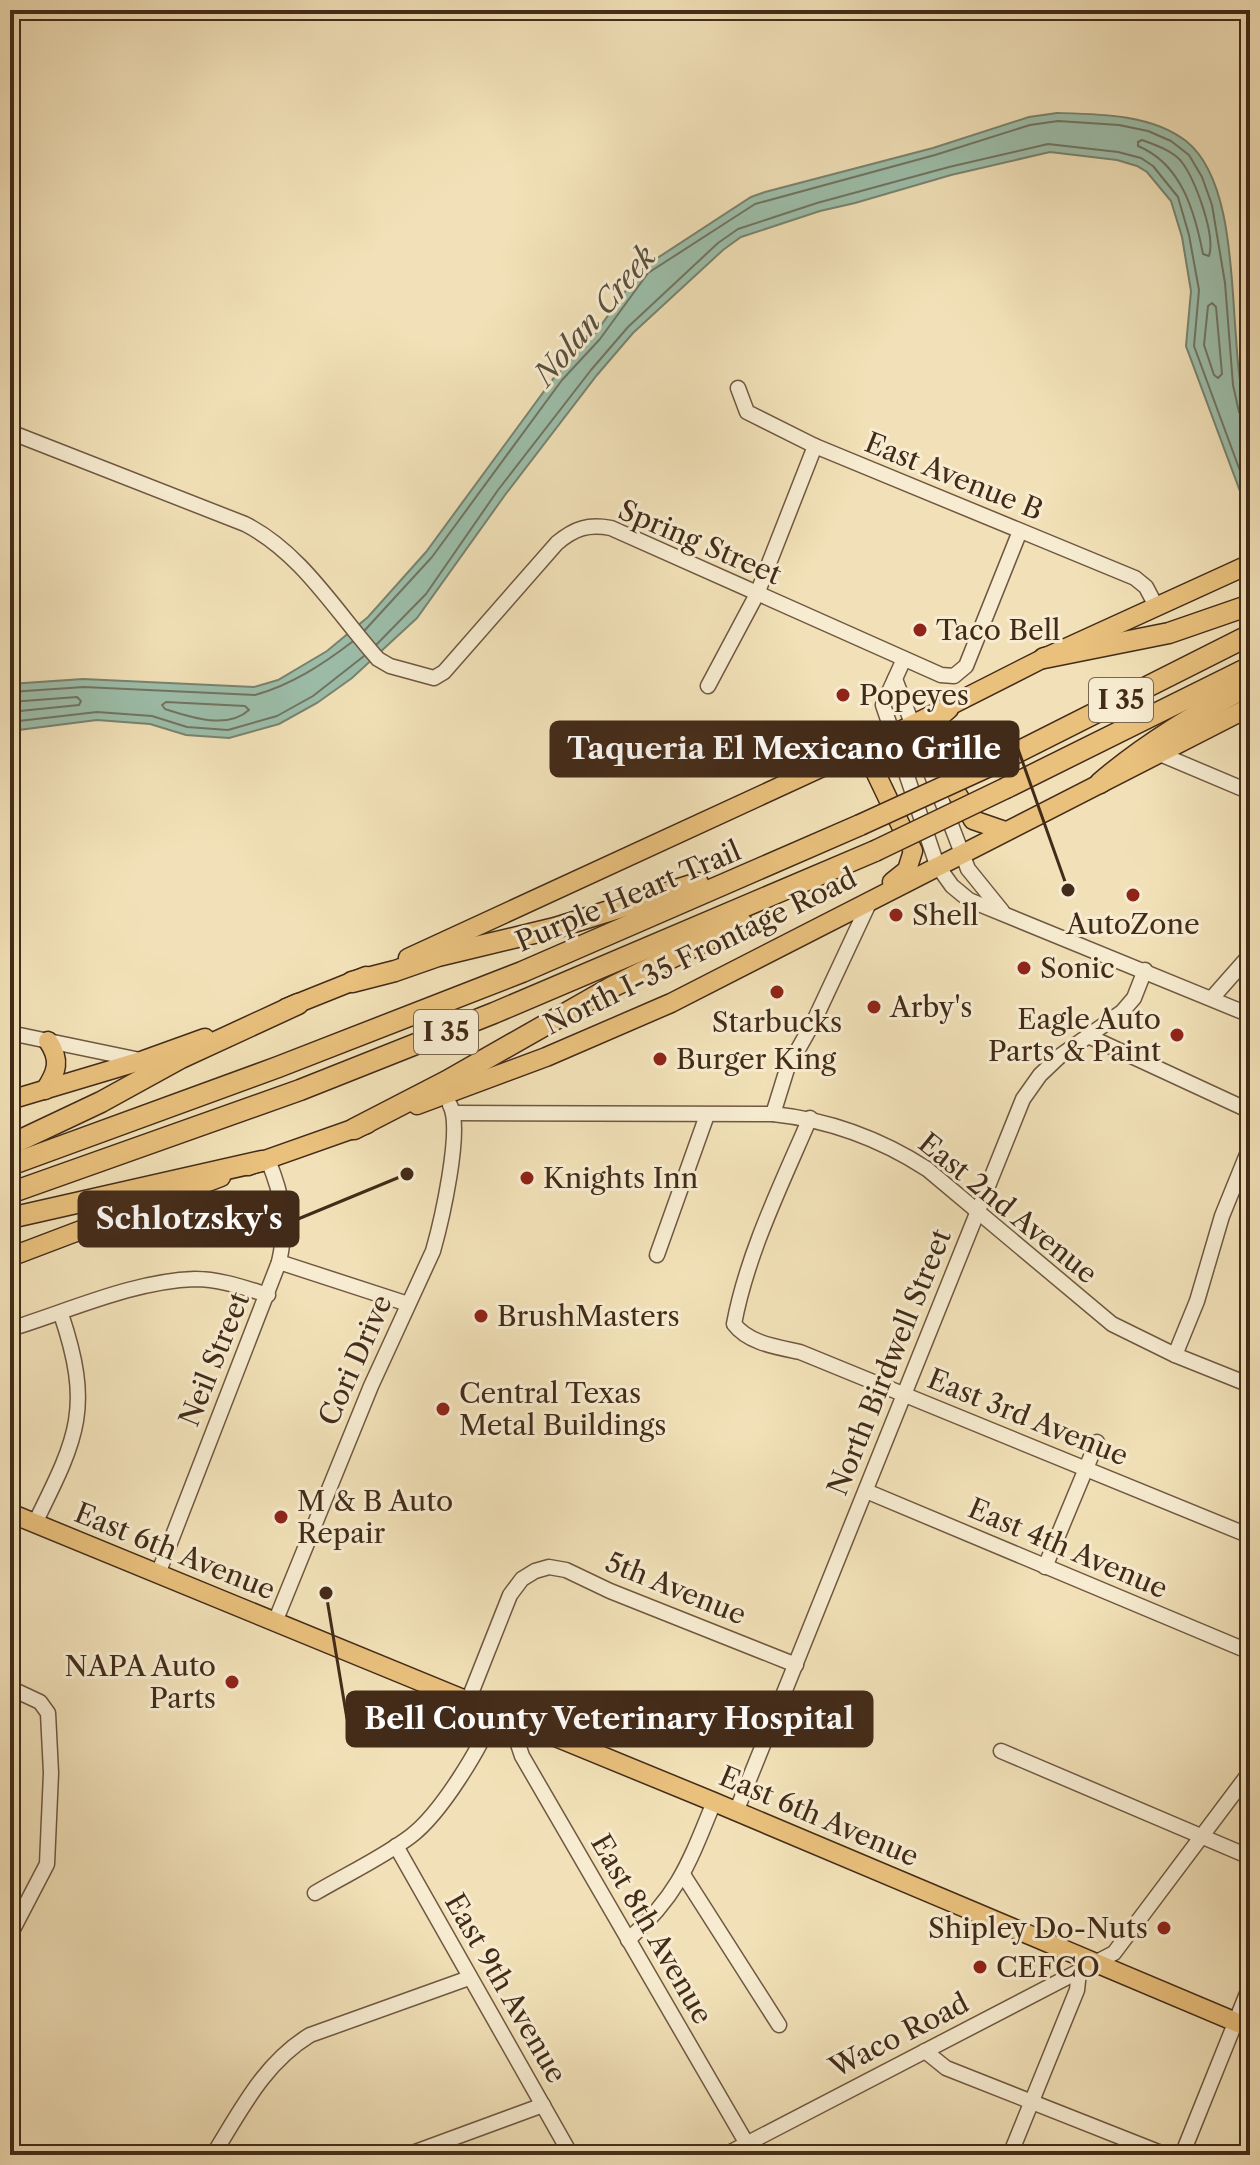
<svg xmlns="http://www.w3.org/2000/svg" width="1260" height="2165" viewBox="0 0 1260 2165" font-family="'Libre Caslon Text',serif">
  <rect width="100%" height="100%" fill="#f2e1b8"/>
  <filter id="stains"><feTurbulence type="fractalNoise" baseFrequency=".0025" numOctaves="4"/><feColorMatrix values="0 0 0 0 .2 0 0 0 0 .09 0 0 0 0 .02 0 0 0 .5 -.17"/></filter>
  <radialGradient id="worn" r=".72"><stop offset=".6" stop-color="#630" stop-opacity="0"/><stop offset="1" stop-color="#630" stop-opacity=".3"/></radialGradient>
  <path fill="#9cbeaa" stroke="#788370" stroke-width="2" d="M1057,113C1099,114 1151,114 1186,141C1233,178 1231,283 1236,337C1237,353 1238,370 1241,385C1244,399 1249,413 1250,427C1253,457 1250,488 1250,518L1186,346L1191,291L1182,237L1171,201L1147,172L1137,166L1117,160L1050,152L951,175L855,203L820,211L741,237L723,250L633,333L597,375L505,495L417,618L352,678L317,703L279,724L229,738L186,735L150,724L97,720L10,731V684L83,679L254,687L278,680L327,651L368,617L426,552L556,375L594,335L642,268L751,197L765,192L933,148L1029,117Z"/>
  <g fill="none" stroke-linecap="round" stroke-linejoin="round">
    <g stroke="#707462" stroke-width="2">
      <path d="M1142,140C1155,145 1171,150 1181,161C1195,179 1216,235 1209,256L1203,254C1195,213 1182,164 1138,146V142Z"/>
      <path d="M1212,303L1216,307L1222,374L1218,378L1214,375L1204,345L1208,306Z"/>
      <path d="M365,630L432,557L562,380L600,339L648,273L755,204L935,155L1030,125L1058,121L1119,125L1148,131L1171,141L1189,155L1202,177L1212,205L1225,283L1233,385L1239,412L1244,417H1250"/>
      <path d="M377,644L426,594L498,490L591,370L628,327L718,243L738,229L817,203L949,167L1048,144L1118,152L1141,158L1153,166L1178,197L1189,235L1199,290L1194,346L1250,498"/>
      <path d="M10,692L84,687L255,695C291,685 322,665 352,642"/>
      <path d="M10,702L77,697L81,701L79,705L10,712"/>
      <path d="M166,702L245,706L249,710C227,730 190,717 165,709L162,705Z"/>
      <path d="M10,722L97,712L152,716L187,727L228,730L277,716L313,696L364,656"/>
    </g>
    <defs>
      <g id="minor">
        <path d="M738,388L747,412L815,446L1135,578L1146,587L1156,606"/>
        <path d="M10,432L245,524C302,553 336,612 378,659L390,666L434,678L444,672L557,543C575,528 588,524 611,528L941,675L954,676L966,666L1020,531"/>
        <path d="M904,659L883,705L937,865L952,886L969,900L1250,1015"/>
        <path d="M895,679L968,869L1002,911"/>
        <path d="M708,686L757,594L815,446"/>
        <path d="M1160,754L1250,792"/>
        <path d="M1212,998L1250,955"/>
        <path d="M10,1033L140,1060"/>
        <path d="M1088,1036L1250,1111"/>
        <path d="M454,1113L773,1114C830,1120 879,1138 927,1169L1112,1324L1175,1355L1250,1385"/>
        <path d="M773,1114L787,1069L814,1021L871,899"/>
        <path d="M810,1118C782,1183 747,1254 734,1324C748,1343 777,1347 800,1352L1250,1536"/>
        <path d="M657,1255L707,1115"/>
        <path d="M279,1262L408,1304"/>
        <path d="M10,1329C69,1311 133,1281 195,1279C220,1279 245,1288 268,1295"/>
        <path d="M1175,1355L1197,1301L1222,1216L1250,1147"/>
        <path d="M866,1491L1250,1652"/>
        <path d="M35,1523C77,1438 93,1409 61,1314"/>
        <path d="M1045,1567L1097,1442"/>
        <path d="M158,1574L279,1262C288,1222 283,1197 268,1160"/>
        <path d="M275,1622L371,1386L433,1251C441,1223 463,1129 450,1105"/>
        <path d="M10,1688L40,1702L48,1713L51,1773L47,1864L10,1935"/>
        <path d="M468,1701L510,1595L522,1579L535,1571L549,1567L566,1570L610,1591L796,1665"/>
        <path d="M520,1723L517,1741L522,1756L747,2144L758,2155"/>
        <path d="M1001,1751L1250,1857"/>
        <path d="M736,1812L1023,1099L1040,1075L1060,1056L1122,1012L1134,998L1145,970"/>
        <path d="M396,1846L571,2155"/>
        <path d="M684,1876L779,2025"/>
        <path d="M315,1893C347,1874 382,1858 411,1836C441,1813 481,1748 494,1713"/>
        <path d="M628,1940C679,1894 689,1863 714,1802"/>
        <path d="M925,2051L946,2068L1166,2155"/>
        <path d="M213,2155C241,2110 264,2063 310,2035L469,1978"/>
        <path d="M407,2155L543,2105"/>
        <path d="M725,2155L1114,1953L1250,1772"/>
        <path d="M1010,2155L1077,1990L1079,1972"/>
        <path d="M1182,2155L1250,1986"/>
      </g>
      <g id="major">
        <path d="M949,709C910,736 957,790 973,820L1005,831"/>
        <path d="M843,755L860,757L871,763L913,851L907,870L892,882"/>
        <path d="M408,958L892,735L1044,658L1250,564"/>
        <path d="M286,1008L366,976"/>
        <path d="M45,1090C57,1072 61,1060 48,1041"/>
        <path d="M10,1100L144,1060L205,1038"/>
        <path d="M417,1105L546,1057L671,1003L1250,707"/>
        <path d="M248,1166L367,1124"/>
        <path d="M10,1257L221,1177"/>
        <path d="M10,1513L714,1802L1250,2028"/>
      </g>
      <g id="highway">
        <path d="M1044,658L1169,633L1250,605"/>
        <path d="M996,763L1250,635"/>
        <path d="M1100,783C1145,744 1198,713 1250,685"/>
        <path d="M1006,788L1250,667"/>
        <path d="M352,982L395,971L438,956L555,928L698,883"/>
        <path d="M354,1129L447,1081L612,987L742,923"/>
        <path d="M10,1145L101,1102L181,1058L298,1004"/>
        <path d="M10,1165L278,1067L522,972L860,825"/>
        <path d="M10,1193L300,1090L494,1013L875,851"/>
        <path d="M10,1218L262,1161"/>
      </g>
    </defs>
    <use href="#minor" stroke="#6f5841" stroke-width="17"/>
    <use href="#major" stroke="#432b19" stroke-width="21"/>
    <use href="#highway" stroke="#432b19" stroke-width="23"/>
    <use href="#minor" stroke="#f7ecd1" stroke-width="14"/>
    <use href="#major" stroke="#e9c07c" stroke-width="18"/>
    <use href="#highway" stroke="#e9c07c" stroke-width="20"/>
    <defs>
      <g id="highway-bridge">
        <path d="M860,825L996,763"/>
        <path d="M875,851L1006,788"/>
      </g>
    </defs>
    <use href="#highway-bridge" stroke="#432b19" stroke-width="23" stroke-linecap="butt"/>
    <use href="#highway-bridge" stroke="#e9c07c" stroke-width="20"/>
  </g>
  <g fill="#8f2418" stroke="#f7ecd1" stroke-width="3">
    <circle cx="920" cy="630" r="8"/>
    <circle cx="843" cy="695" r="8"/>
    <circle cx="1133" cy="895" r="8"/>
    <circle cx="896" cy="915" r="8"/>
    <circle cx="1024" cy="968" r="8"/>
    <circle cx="777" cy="992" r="8"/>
    <circle cx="874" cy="1007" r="8"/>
    <circle cx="1177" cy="1035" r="8"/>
    <circle cx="660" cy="1059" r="8"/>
    <circle cx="527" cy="1178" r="8"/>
    <circle cx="481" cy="1316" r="8"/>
    <circle cx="443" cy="1409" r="8"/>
    <circle cx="281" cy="1517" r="8"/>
    <circle cx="232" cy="1682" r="8"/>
    <circle cx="1164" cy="1928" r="8"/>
    <circle cx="980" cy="1967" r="8"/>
  </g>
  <g text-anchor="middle" stroke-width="6" stroke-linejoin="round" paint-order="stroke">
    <g fill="#f7ecd1" stroke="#796550" stroke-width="2">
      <rect x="1089" y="678" width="64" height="44" rx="6"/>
      <rect x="414" y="1010" width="64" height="44" rx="6"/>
    </g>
    <g font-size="26" font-weight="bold" fill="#432b19">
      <text x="1121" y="709">I 35</text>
      <text x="446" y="1041">I 35</text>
    </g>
    <g font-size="28" fill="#432b19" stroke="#f7ecd1">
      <text transform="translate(954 476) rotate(22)" y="10">East Avenue B</text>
      <text transform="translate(700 542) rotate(23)" y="10">Spring Street</text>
      <text transform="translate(628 896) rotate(-23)" y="10">Purple Heart Trail</text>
      <text transform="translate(700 951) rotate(-26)" y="10">North I-35 Frontage Road</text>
      <text transform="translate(1008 1208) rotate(39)" y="10">East 2nd Avenue</text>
      <text transform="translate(214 1359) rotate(-68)" y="10">Neil Street</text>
      <text transform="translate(355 1360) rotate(-66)" y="10">Cori Drive</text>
      <text transform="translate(889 1362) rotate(-68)" y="10">North Birdwell Street</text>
      <text transform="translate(1028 1417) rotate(22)" y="10">East 3rd Avenue</text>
      <text transform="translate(1068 1548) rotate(23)" y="10">East 4th Avenue</text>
      <text transform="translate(175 1551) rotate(22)" y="10">East 6th Avenue</text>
      <text transform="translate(676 1588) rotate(22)" y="10">5th Avenue</text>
      <text transform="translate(819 1816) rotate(23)" y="10">East 6th Avenue</text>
      <text transform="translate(652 1929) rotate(60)" y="10">East 8th Avenue</text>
      <text transform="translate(506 1988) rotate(60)" y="10">East 9th Avenue</text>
      <text transform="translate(899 2035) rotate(-27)" y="10">Waco Road</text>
    </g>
    <g font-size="28" fill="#432b19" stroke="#f7ecd1" text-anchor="start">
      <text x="936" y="640">Taco Bell</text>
      <text x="859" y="705">Popeyes</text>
      <text x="912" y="925">Shell</text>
      <text x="1133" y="934" text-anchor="middle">AutoZone</text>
      <text x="1040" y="978">Sonic</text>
      <text x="890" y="1017">Arby's</text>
      <text x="1161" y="1029" text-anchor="end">Eagle Auto<tspan x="1161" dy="32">Parts &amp; Paint</tspan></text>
      <text x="777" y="1032" text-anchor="middle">Starbucks</text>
      <text x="676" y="1069">Burger King</text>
      <text x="543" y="1188">Knights Inn</text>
      <text x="497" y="1326">BrushMasters</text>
      <text x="459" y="1403">Central Texas<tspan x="459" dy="32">Metal Buildings</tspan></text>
      <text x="297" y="1511">M &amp; B Auto<tspan x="297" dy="32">Repair</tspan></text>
      <text x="216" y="1676" text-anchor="end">NAPA Auto<tspan x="216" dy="32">Parts</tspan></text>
      <text x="1148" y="1938" text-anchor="end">Shipley Do-Nuts</text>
      <text x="996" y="1977">CEFCO</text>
    </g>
    <g font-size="30" font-style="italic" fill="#59503d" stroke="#f7ecd1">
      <text transform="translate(595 316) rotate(-50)" y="10">Nolan Creek</text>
    </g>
  </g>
  <path fill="none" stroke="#432b19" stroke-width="3" d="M1068 890L1018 749M407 1174L298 1219M326 1593L347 1719"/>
  <g fill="#432b19" stroke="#f7ecd1" stroke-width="3">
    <circle cx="1068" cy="890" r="8"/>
    <circle cx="407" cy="1174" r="8"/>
    <circle cx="326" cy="1593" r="8"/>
  </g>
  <g fill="#432b19" stroke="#432b19" stroke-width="3">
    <rect x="551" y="722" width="467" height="54" rx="8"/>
    <rect x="79" y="1192" width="219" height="54" rx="8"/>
    <rect x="347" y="1692" width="525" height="54" rx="8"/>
  </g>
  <g font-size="30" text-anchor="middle" font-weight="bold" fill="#fff">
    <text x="784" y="759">Taqueria El Mexicano Grille</text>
    <text x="189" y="1229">Schlotzsky's</text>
    <text x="609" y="1729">Bell County Veterinary Hospital</text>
  </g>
  <rect width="1260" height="2165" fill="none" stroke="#f2e1b8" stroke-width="40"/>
  <rect x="12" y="12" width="1236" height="2141" fill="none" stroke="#432b19" stroke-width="4"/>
  <rect x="20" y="20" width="1220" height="2125" fill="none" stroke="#432b19" stroke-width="2"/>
  <rect width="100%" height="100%" filter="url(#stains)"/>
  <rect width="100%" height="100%" fill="url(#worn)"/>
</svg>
